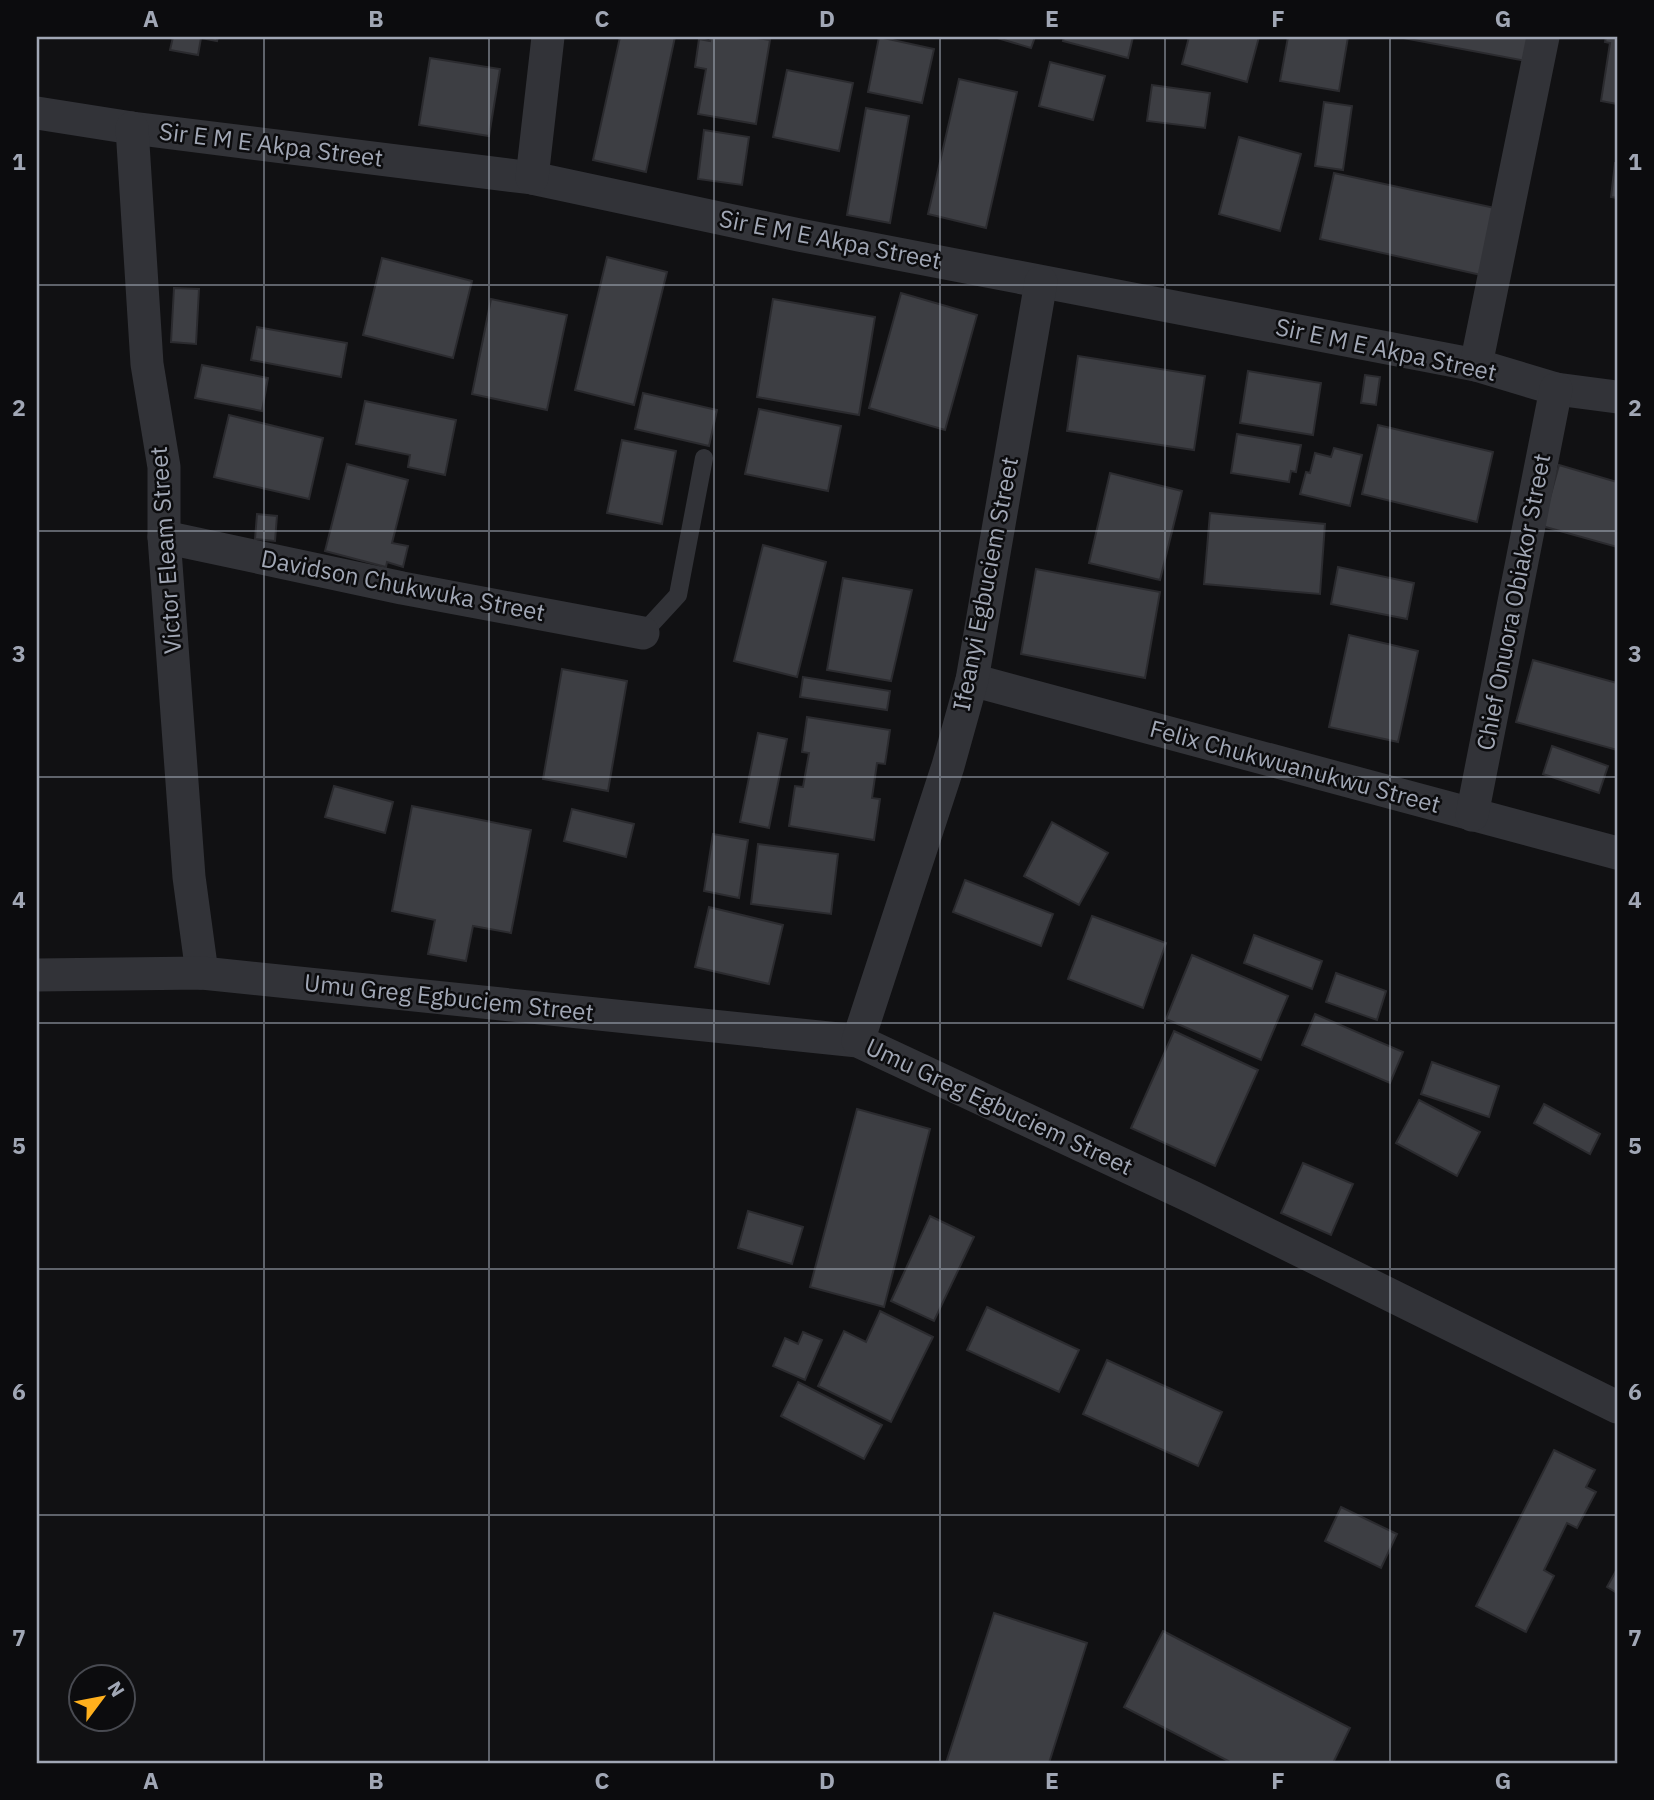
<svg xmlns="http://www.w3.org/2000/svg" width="1654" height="1800" viewBox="0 0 1654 1800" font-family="'IBM Plex Sans',sans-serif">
  <rect width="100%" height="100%" fill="#111113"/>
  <g fill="#3d3e43" stroke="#2b2b2f" stroke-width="2">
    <path d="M173,37H218L217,41L201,38L198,55L170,50Z"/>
    <path d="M620,37H675L646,172L593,160Z"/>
    <path d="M711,37H750L770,40L756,124L698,114L706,69L695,67L699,39L710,41Z"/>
    <path d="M879,37L934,49L922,103L868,92Z"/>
    <path d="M994,37H1035L1031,48Z"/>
    <path d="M1064,37H1133L1128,58L1063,41Z"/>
    <path d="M1189,37H1259L1247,82L1182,64Z"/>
    <path d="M1288,37H1348L1339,91L1280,81Z"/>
    <path d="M1398,37H1530L1526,61Z"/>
    <path d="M1606,37H1617V104L1601,101L1610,43L1605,42Z"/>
    <path d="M430,58L500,69L489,136L419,125Z"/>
    <path d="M1050,62L1105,76L1093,120L1039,106Z"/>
    <path d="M787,70L853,83L839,151L773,137Z"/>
    <path d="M959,79L1017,92L986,228L928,214Z"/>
    <path d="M1152,85L1210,93L1205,128L1147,121Z"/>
    <path d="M1324,102L1352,106L1343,170L1315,166Z"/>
    <path d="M866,108L909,116L890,223L847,215Z"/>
    <path d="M704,130L749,137L742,185L698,179Z"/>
    <path d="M1239,137L1301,154L1280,231L1219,214Z"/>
    <path d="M1615,163H1617V198L1611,197Z"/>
    <path d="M1334,173L1504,210L1490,277L1320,239Z"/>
    <path d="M607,257L667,272L634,405L575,390Z"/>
    <path d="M382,258L472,281L453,358L363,335Z"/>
    <path d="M174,288L199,289L196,344L171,342Z"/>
    <path d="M901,293L977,315L945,430L869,408Z"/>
    <path d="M491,299L567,315L547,410L472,394Z"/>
    <path d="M773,299L875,317L859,415L757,397Z"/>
    <path d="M257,327L347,343L341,377L251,360Z"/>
    <path d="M1078,356L1205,376L1194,450L1067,431Z"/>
    <path d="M202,365L268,378L262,411L195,398Z"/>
    <path d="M1248,371L1321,383L1313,435L1240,423Z"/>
    <path d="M1365,375L1380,377L1376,405L1361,403Z"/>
    <path d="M643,393L717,410L709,446L635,429Z"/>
    <path d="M365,401L456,420L445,475L408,467L410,455L356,444Z"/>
    <path d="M759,409L841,426L828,491L745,474Z"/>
    <path d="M229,415L323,438L309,499L214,477Z"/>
    <path d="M1378,425L1493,452L1477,522L1362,494Z"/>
    <path d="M1237,434L1301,445L1296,472L1291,471L1289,482L1231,473Z"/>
    <path d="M622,440L676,451L662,524L607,513Z"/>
    <path d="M1334,448L1362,455L1350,506L1300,494L1306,472L1310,473L1315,453L1331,457Z"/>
    <path d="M347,464L408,480L392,543L408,546L403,567L387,562L386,567L325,551Z"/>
    <path d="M1559,465L1617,482V547L1542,526Z"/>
    <path d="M1110,473L1182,491L1160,580L1089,563Z"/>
    <path d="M1210,513L1325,524L1320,594L1204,584Z"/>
    <path d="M257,514L277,516L275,541L255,539Z"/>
    <path d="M763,545L826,562L797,677L734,661Z"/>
    <path d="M1338,567L1414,583L1407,619L1331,604Z"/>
    <path d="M1036,569L1160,592L1145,678L1021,654Z"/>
    <path d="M843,578L912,590L891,681L827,670Z"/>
    <path d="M1349,635L1418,651L1398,742L1329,727Z"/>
    <path d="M1533,660L1617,683V750L1516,722Z"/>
    <path d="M562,669L627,681L608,791L543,779Z"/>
    <path d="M803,677L890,691L887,710L800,697Z"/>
    <path d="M807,717L890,730L885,764L877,763L872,798L880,799L874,840L789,826L795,786L803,787L809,753L802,752Z"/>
    <path d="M758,733L787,739L769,828L740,822Z"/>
    <path d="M1552,746L1608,766L1599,793L1543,774Z"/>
    <path d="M334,786L393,802L385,833L325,817Z"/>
    <path d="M412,806L531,830L511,933L473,926L466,961L428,954L435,920L392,911Z"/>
    <path d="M572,809L634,824L626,857L564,841Z"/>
    <path d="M1052,822L1108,853L1079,905L1024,876Z"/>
    <path d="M713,834L748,840L739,898L704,891Z"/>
    <path d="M758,844L838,854L831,914L751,904Z"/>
    <path d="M965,880L1053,914L1041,946L953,912Z"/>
    <path d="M709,907L783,925L769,984L695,967Z"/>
    <path d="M1092,916L1166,943L1143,1008L1068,979Z"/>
    <path d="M1254,935L1322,961L1312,989L1244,963Z"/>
    <path d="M1192,955L1288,996L1261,1060L1166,1019Z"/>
    <path d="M1336,973L1386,991L1377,1020L1326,1002Z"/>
    <path d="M1315,1014L1403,1052L1390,1083L1302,1045Z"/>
    <path d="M1174,1031L1258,1070L1215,1166L1131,1128Z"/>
    <path d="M1432,1062L1499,1086L1489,1117L1421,1094Z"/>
    <path d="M1419,1100L1480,1132L1457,1176L1396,1143Z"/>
    <path d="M1544,1104L1600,1134L1590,1154L1534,1123Z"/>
    <path d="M857,1109L930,1129L884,1307L810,1287Z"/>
    <path d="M1303,1163L1353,1184L1331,1235L1281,1213Z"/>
    <path d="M748,1211L803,1227L792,1264L738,1248Z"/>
    <path d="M930,1216L974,1237L934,1321L891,1301Z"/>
    <path d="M987,1307L1079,1350L1059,1392L967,1350Z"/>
    <path d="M880,1311L933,1337L891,1422L818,1386L844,1331L866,1342Z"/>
    <path d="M803,1332L822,1340L805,1380L773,1366L785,1338L798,1344Z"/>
    <path d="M1107,1360L1222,1412L1198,1466L1083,1414Z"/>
    <path d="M798,1382L882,1425L864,1459L781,1416Z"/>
    <path d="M1554,1450L1595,1470L1586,1487L1596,1492L1577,1528L1567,1523L1544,1570L1554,1576L1526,1632L1476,1606Z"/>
    <path d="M1341,1507L1397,1534L1381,1568L1325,1541Z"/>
    <path d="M1617,1569V1593L1607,1587Z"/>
    <path d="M994,1613L1087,1643L1049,1763H946Z"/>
    <path d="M1163,1631L1350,1728L1333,1763H1232L1124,1707Z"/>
  </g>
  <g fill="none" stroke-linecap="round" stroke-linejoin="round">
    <path stroke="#323338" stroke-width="18" d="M643,633L678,595L704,458"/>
    <g stroke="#323338" stroke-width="33">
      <path d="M37,113L132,128L532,178L799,235L1476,365L1556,389L1617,397"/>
      <path d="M132,128L147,364L164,467V537L189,877L202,973"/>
      <path d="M532,178L548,37"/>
      <path d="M1476,365L1543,37"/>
      <path d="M164,537L402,588L643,633"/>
      <path d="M972,680L1617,853"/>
      <path d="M1472,815L1556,389"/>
      <path d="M37,975L202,973L858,1041L1192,1197L1617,1407"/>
      <path d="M858,1041L948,766L972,680L1041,282"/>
    </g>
  </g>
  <path fill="none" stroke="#a1a7b5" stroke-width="2" stroke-opacity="0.55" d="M264,37V1763M489,37V1763M714,37V1763M940,37V1763M1165,37V1763M1390,37V1763M37,285H1617M37,531H1617M37,777H1617M37,1023H1617M37,1269H1617M37,1515H1617"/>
  <g text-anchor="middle" stroke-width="5" stroke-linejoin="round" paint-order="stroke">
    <g font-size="24" fill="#a1a7b5" stroke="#0c0c0e">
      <text transform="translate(271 145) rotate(7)" y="8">Sir E M E Akpa Street</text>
      <text transform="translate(830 240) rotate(11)" y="8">Sir E M E Akpa Street</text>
      <text transform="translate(1386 350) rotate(12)" y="8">Sir E M E Akpa Street</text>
      <text transform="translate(166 550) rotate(-94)" y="8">Victor Eleam Street</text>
      <text transform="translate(986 584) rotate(-79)" y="8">Ifeanyi Egbuciem Street</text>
      <text transform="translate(403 586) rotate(11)" y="8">Davidson Chukwuka Street</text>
      <text transform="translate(1514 602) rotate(-79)" y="8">Chief Onuora Obiakor Street</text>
      <text transform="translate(1295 767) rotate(15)" y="8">Felix Chukwuanukwu Street</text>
      <text transform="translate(449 998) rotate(6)" y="8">Umu Greg Egbuciem Street</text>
      <text transform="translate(999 1107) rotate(25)" y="8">Umu Greg Egbuciem Street</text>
    </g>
  </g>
  <rect width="1654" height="1800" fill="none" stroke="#0c0c0e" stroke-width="77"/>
  <g transform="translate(102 1698) rotate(58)"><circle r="33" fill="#0c0c0e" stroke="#484a51" stroke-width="2"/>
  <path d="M0-5L12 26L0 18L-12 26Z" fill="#ffb01d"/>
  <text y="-10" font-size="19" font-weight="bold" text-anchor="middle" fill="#a1a7b5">N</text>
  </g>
  <rect x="38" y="38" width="1578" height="1724" fill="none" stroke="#a1a7b5" stroke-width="2.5"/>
  <g font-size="23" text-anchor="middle" font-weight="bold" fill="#a1a7b5">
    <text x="151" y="27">A</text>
    <text x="376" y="27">B</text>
    <text x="602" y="27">C</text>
    <text x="827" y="27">D</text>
    <text x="1052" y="27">E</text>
    <text x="1278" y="27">F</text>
    <text x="1503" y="27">G</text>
    <text x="19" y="170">1</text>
    <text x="1635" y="170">1</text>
    <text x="19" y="416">2</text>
    <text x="1635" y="416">2</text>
    <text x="19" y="662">3</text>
    <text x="1635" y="662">3</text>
    <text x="19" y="908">4</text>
    <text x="1635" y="908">4</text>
    <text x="19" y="1154">5</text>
    <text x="1635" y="1154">5</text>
    <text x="19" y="1400">6</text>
    <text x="1635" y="1400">6</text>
    <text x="19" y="1646">7</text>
    <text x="1635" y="1646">7</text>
    <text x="151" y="1789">A</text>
    <text x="376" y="1789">B</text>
    <text x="602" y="1789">C</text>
    <text x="827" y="1789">D</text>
    <text x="1052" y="1789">E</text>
    <text x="1278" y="1789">F</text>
    <text x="1503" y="1789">G</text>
  </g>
</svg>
